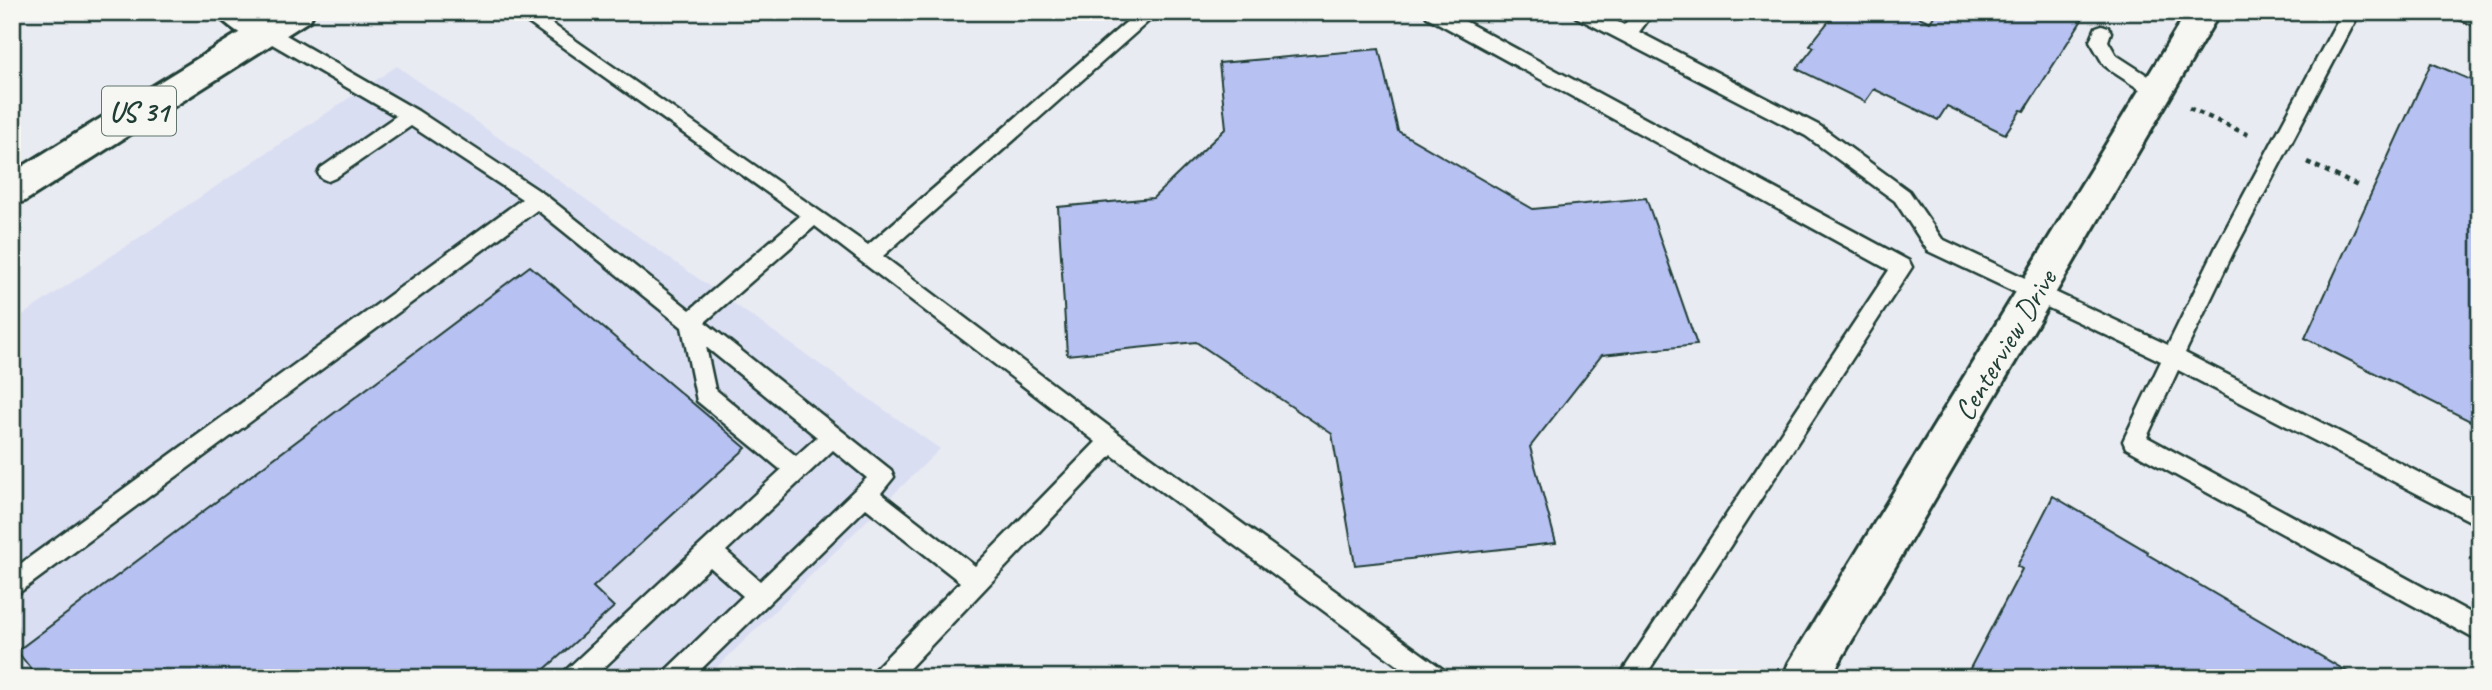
<svg xmlns="http://www.w3.org/2000/svg" width="2492" height="690" viewBox="0 0 2492 690" font-family="Caveat,sans-serif">
  <rect width="100%" height="100%" fill="#e9ebf2"/>
  <filter id="ink" filterUnits="userSpaceOnUse"><feTurbulence type="fractalNoise" baseFrequency=".0143" numOctaves="2"/><feDisplacementMap in="SourceGraphic" scale="14" xChannelSelector="R" yChannelSelector="G"/><feConvolveMatrix kernelMatrix="1 2 1 2 8 2 1 2 1" color-interpolation-filters="sRGB"/></filter>
  <g filter="url(#ink)">
    <path fill="#dadef2" d="M397,66L940,449L706,678H12V322Z"/>
    <g fill="#b7c1f2" stroke="#1f3d34" stroke-width="2">
      <path d="M1836,12H1908L1930,22L1937,12H2087L2024,111L2021,110L2005,134L1947,106L1938,120L1874,89L1865,102L1797,69L1814,47L1810,45Z"/>
      <path d="M1379,49L1398,131L1533,209L1646,198L1697,345L1602,355L1530,447L1556,543L1355,565L1332,434L1196,342L1067,355L1058,207L1153,198L1226,128L1219,63Z"/>
      <path d="M2431,63L2480,84V426L2305,338Z"/>
      <path d="M530,266L746,448L593,587L614,607L535,678H38L17,651Z"/>
      <path d="M2053,496L2148,552L2147,554L2358,678H1965L2022,569L2017,566Z"/>
    </g>
    <g fill="none" stroke-linecap="round" stroke-linejoin="round">
      <defs>
        <g id="lane">
          <path d="M513,12H535L868,245L1138,12H1159L883,256L1119,434L1444,670L1447,678H1415L1112,455L900,678H871L874,670L960,582L866,508L692,678H663L666,670L743,596L710,567L593,678H563L566,670L781,470L697,401L682,327L537,210L20,592L12,595V570L522,199L411,126L335,178L328,181L321,178L318,173L321,168L396,116L260,37L257,32L260,27H272L418,111L544,194L690,310L800,216ZM815,226L1096,442L975,566L881,493L894,477L891,470L705,322ZM706,347L817,437L796,456L715,389ZM833,450L867,478L760,581L726,551Z"/>
          <path d="M1424,12H1448L1909,261L1912,267L1644,678H1618L1889,270L1427,17Z"/>
          <path d="M1573,12H1598L1624,25L1635,12H1654L1639,32L1820,126L1909,191L1942,239L2168,345L2217,245L2342,12H2360L2233,253L2185,353L2480,504V526L2178,370L2147,437L2480,618V642L2126,448L2123,441L2161,361L1928,251L1895,201L1806,136L1576,17Z"/>
          <path d="M2452,12L2480,13V27L2455,17Z"/>
          <path d="M2102,25L2108,27L2111,32L2108,41L2116,55L2164,86L2166,91L2164,96H2150L2113,72L2104,65L2090,41L2096,27Z"/>
        </g>
        <g id="street">
          <path d="M216,12C240,12 269,8 282,32L278,40C274,42 270,44 266,44C253,44 222,23 216,12Z"/>
          <path d="M2187,12H2220L1830,678H1783L1789,663Z"/>
        </g>
        <path id="primary" d="M273,12H314L310,20L25,201L12,205V173Z"/>
      </defs>
      <use href="#lane" stroke="#1f3d34" stroke-width="5"/>
      <use href="#street" stroke="#1f3d34" stroke-width="6"/>
      <use href="#primary" stroke="#1f3d34" stroke-width="6"/>
      <g stroke="#1f3d34" stroke-width="4.5" stroke-dasharray="5 5" stroke-linecap="butt">
        <path d="M2189,108L2251,136"/>
        <path d="M2307,162L2360,187"/>
      </g>
      <use href="#lane" fill="#f6f6f2" fill-rule="evenodd"/>
      <use href="#street" fill="#f6f6f2" fill-rule="evenodd"/>
      <use href="#primary" fill="#f6f6f2" fill-rule="evenodd"/>
    </g>
  </g>
  <g text-anchor="middle" stroke-width="7" stroke-linejoin="round" paint-order="stroke">
    <rect fill="#f6f6f2" stroke="#60746d" stroke-width="2" x="102" y="86.5" width="74" height="49" rx="5"/>
    <g font-size="28" font-weight="bold" fill="#1f3d34">
      <text x="139" y="121">US 31</text>
    </g>
    <g font-size="30" fill="#1f3d34" stroke="#f6f6f2">
      <text transform="translate(2005 345) rotate(-59)" y="10">Centerview Drive</text>
    </g>
  </g>
  <rect width="2492" height="690" fill="none" stroke="#f6f6f2" stroke-width="42"/>
  <rect x="21" y="21" width="2450" height="648" fill="none" stroke="#1f3d34" stroke-width="2.5" filter="url(#ink)"/>
</svg>
